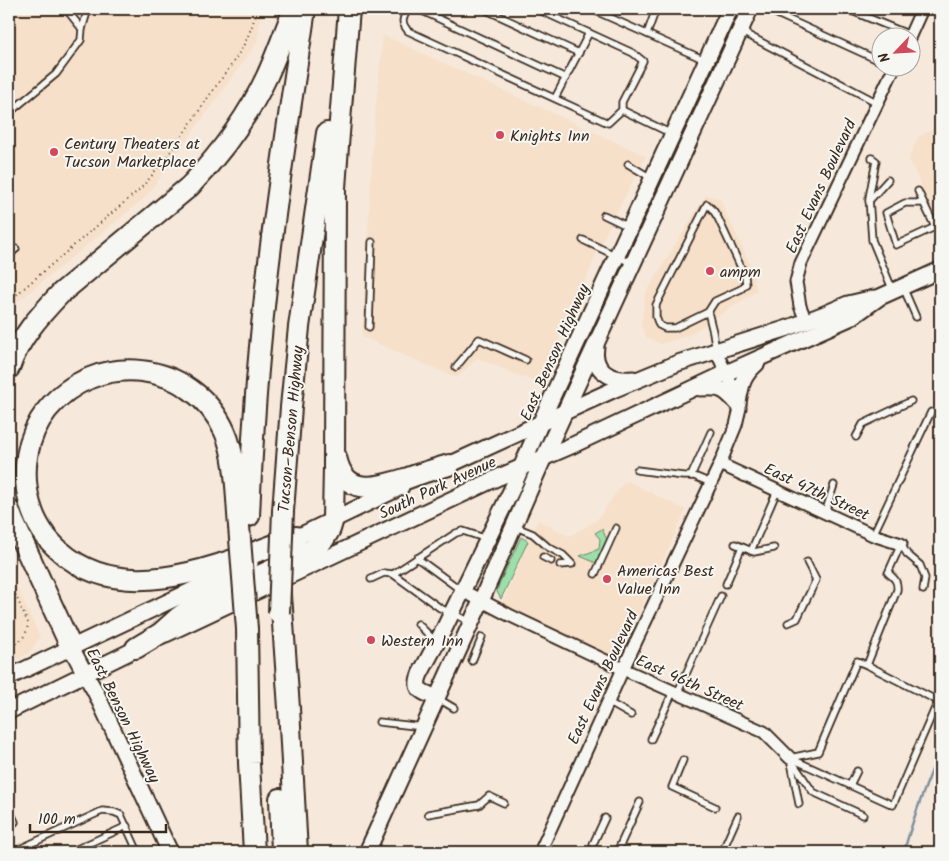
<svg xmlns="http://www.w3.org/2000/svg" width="949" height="861" viewBox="0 0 949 861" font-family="Kalam,sans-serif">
  <rect width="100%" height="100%" fill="#f6e9db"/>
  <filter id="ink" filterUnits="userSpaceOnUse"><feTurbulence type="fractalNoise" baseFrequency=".02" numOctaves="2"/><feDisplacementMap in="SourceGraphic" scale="10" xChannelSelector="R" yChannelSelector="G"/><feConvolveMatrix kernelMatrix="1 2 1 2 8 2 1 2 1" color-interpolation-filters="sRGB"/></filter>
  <g filter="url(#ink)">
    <g fill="#f6e0ca">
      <path d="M9,9H262L257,43L146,197L9,309Z"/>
      <path d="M383,35L646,156L607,231L539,384L477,358L457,378L362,337L374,125Z"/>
      <path d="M940,126V227L909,159L913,148L919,136Z"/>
      <path d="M706,195L719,198L751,266L757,291L689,335L661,344L646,337L641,325L645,294Z"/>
      <path d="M628,481L686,510L620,654L607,657L502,603L538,520L569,536L597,520L623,483Z"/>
      <path d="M9,569L40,637L29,653L9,664Z"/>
    </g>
    <g fill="#9cdfaa" stroke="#6c8464">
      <path d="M602,529L607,540L596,563L580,556L599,549L600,539L595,533Z"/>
      <path d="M521,537L528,541L501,599L497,592L499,584Z"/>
    </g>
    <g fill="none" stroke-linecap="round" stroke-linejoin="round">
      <path stroke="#7f90a0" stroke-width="2.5" d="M904,852C913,817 926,784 940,751"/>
      <defs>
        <g id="service">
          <path d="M66,9L82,29"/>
          <path d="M408,9C403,19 400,21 408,31L608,123L622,110V102L643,61L633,53L537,9"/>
          <path d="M418,9L566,78"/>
          <path d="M484,9L579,53"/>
          <path d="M591,9L705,60"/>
          <path d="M766,9L882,62"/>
          <path d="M847,9L910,35"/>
          <path d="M740,31L878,103"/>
          <path d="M647,34L656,9"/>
          <path d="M555,98L589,33"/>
          <path d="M622,110L672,134"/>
          <path d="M9,113L56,74L81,40L82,29L88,9"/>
          <path d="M872,158L876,161L869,198L872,240L893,291"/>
          <path d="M628,164L651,178"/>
          <path d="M918,191L935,227L896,245L886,213L905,203H923"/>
          <path d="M869,201L888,180"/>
          <path d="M707,204L713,210L718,218L745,276L746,284L741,289L715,301L708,312L675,328H665L659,325L656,317V305Z"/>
          <path d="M604,215L629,227"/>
          <path d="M583,240L631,263"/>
          <path d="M9,255L16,249"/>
          <path d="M903,287L916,317"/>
          <path d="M708,312L713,332L716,351"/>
          <path d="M369,327L372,242"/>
          <path d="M456,367L479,339L526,360"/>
          <path d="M856,437L863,424L911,401"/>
          <path d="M637,470L683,476H694L711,483"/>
          <path d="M691,476L711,432"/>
          <path d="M825,513L834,485"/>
          <path d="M516,527L533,534L548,547L563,555L572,564L560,565"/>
          <path d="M873,535L931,412"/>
          <path d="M735,544L754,552L774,548"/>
          <path d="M901,544L907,554L920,565L925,578L923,590"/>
          <path d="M751,551L777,491"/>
          <path d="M543,557L551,561"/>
          <path d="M417,558L462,591"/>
          <path d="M393,574L456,533L463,531L487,539"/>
          <path d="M595,574L616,528"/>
          <path d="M371,579L384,573L393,574L440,608L471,622"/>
          <path d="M726,584L742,547"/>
          <path d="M788,623L797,619L816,580L807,562"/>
          <path d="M418,624L435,641"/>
          <path d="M472,661L482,637"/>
          <path d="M677,694L721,596"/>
          <path d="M437,698L454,708"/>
          <path d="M608,702L631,715"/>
          <path d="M379,722L424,727"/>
          <path d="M651,739L673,692"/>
          <path d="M790,758L893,805L938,701L867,665L897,590C898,581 894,578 888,573L901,544"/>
          <path d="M790,758L818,752L857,661L867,665"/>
          <path d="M683,760L672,787L715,807"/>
          <path d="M791,760L813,792L863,815"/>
          <path d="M791,762L799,804"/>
          <path d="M850,785L857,771"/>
          <path d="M9,809L15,822L9,827"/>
          <path d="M428,814L479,805L489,796L504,803"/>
          <path d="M593,844L605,818"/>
          <path d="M13,852L102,811L114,812L121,815L138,852"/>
          <path d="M70,852L127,826"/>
          <path d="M617,852L640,802"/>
          <path d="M722,852L738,816"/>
          <path d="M937,852L940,842"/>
        </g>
        <g id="minor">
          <path d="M909,38L922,9"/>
          <path d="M806,321L800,306L796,282L801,263L894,68"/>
          <path d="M720,464L873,535L901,544"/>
          <path d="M463,591L509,615L623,669L764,732L790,758"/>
          <path d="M540,852L623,669L720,464L736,425L740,408L735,392L716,351"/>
        </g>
        <g id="secondary">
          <path d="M596,346C592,371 610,381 633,379"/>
          <path d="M700,388C721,387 724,388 738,404"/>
          <path d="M738,403C741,385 742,376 757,363"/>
          <path d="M440,469L615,389L678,363L788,328L827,313L848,304L874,298"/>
          <path d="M287,542L401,487"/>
          <path d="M166,634L499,477L573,445L726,373L852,317L880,297L940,270"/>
          <path d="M71,647L85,674L95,691L170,852"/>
          <path d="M9,677L250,563"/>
          <path d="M437,698C423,692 413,691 420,674L444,629L511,491L548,406L730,9"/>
          <path d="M9,711L146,644"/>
          <path d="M367,852L481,601L544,457L750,9"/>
        </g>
        <g id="motorway">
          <path d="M9,368C19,338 40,315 61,293L190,186C221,153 248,117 267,76C277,54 285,31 294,9"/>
          <path d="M336,457C345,499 378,487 408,478C421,473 435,469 449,465"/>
          <path d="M9,510L13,521L71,647"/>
          <path d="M283,511L291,407L299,327L327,133"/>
          <path d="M249,516C252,443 257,370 265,297C275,201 291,105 305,9"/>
          <path d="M239,526C236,496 237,459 225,432C193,360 96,349 47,410C26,437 21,471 30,504C35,522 46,539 60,551C125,610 226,562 296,537"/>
          <path d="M281,595L289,708L297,852"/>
          <path d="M247,629L249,763L254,852"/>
          <path d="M136,648L161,633L179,617L190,609L295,559L317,546L324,539L330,529L333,519L334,467L335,188L338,146L349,9"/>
          <path d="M280,799L282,852"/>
        </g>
      </defs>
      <use href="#service" stroke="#3b2a1e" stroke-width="9"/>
      <use href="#minor" stroke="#3b2a1e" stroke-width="15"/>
      <use href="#secondary" stroke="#3b2a1e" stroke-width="19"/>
      <use href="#motorway" stroke="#3b2a1e" stroke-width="24"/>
      <g stroke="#3b2a1e" stroke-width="2" stroke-dasharray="1 4" stroke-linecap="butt">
        <path d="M9,301L140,189C165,162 186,130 207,99C226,71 251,44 256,9"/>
        <path d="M9,581L28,623C27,637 20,642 9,647"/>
      </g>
      <use href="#service" stroke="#f6f6f2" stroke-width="5.5"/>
      <use href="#minor" stroke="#f6f6f2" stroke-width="11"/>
      <use href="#secondary" stroke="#f6f6f2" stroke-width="15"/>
      <use href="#motorway" stroke="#f6f6f2" stroke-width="20"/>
      <defs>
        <g id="motorway-bridge">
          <path d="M239,526L247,629"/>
          <path d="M279,613L283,511"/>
        </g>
      </defs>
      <use href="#motorway-bridge" stroke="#3b2a1e" stroke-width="24" stroke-linecap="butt"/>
      <use href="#motorway-bridge" stroke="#f6f6f2" stroke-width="20"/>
    </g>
  </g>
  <g fill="#d1495b" stroke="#f6f6f2" stroke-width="2">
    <circle cx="500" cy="135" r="5"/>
    <circle cx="54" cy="152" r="5"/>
    <circle cx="710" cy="271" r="5"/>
    <circle cx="607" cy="579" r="5"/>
    <circle cx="371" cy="640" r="5"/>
  </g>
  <g text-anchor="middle" stroke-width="4" stroke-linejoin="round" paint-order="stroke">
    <g font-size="16" fill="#3b2a1e" stroke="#f6f6f2" text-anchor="start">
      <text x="510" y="141">Knights Inn</text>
      <text x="64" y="149">Century Theaters at<tspan x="64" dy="18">Tucson Marketplace</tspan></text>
      <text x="720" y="277">ampm</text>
      <text x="617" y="576">Americas Best<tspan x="617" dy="18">Value Inn</tspan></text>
      <text x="381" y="646">Western Inn</text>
    </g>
    <g font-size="16" fill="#3b2a1e" stroke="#f6f6f2">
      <text transform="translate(820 186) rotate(-65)" y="6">East Evans Boulevard</text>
      <text transform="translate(554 352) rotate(-66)" y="6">East Benson Highway</text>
      <text transform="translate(290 429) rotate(-85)" y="6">Tucson–Benson Highway</text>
      <text transform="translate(437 487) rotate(-25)" y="6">South Park Avenue</text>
      <text transform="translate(817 491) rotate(25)" y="6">East 47th Street</text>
      <text transform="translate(602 677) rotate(-65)" y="6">East Evans Boulevard</text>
      <text transform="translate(690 682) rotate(24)" y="6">East 46th Street</text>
      <text transform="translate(124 715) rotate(64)" y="6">East Benson Highway</text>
    </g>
  </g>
  <rect width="949" height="861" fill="none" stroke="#f6f6f2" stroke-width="30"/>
  <rect x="15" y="15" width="919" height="831" fill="none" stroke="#3b2a1e" stroke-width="2" filter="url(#ink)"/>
  <g transform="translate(896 52) rotate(245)"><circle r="24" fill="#f6f6f2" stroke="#aba49d"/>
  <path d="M0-4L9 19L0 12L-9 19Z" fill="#d1495b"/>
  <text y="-8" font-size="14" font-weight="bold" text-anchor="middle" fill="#3b2a1e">N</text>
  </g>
  <path d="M30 824v8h136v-8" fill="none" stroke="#3b2a1e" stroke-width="2.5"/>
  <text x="38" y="824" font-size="15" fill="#3b2a1e" stroke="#f6f6f2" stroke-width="4" paint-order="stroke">100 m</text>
</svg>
